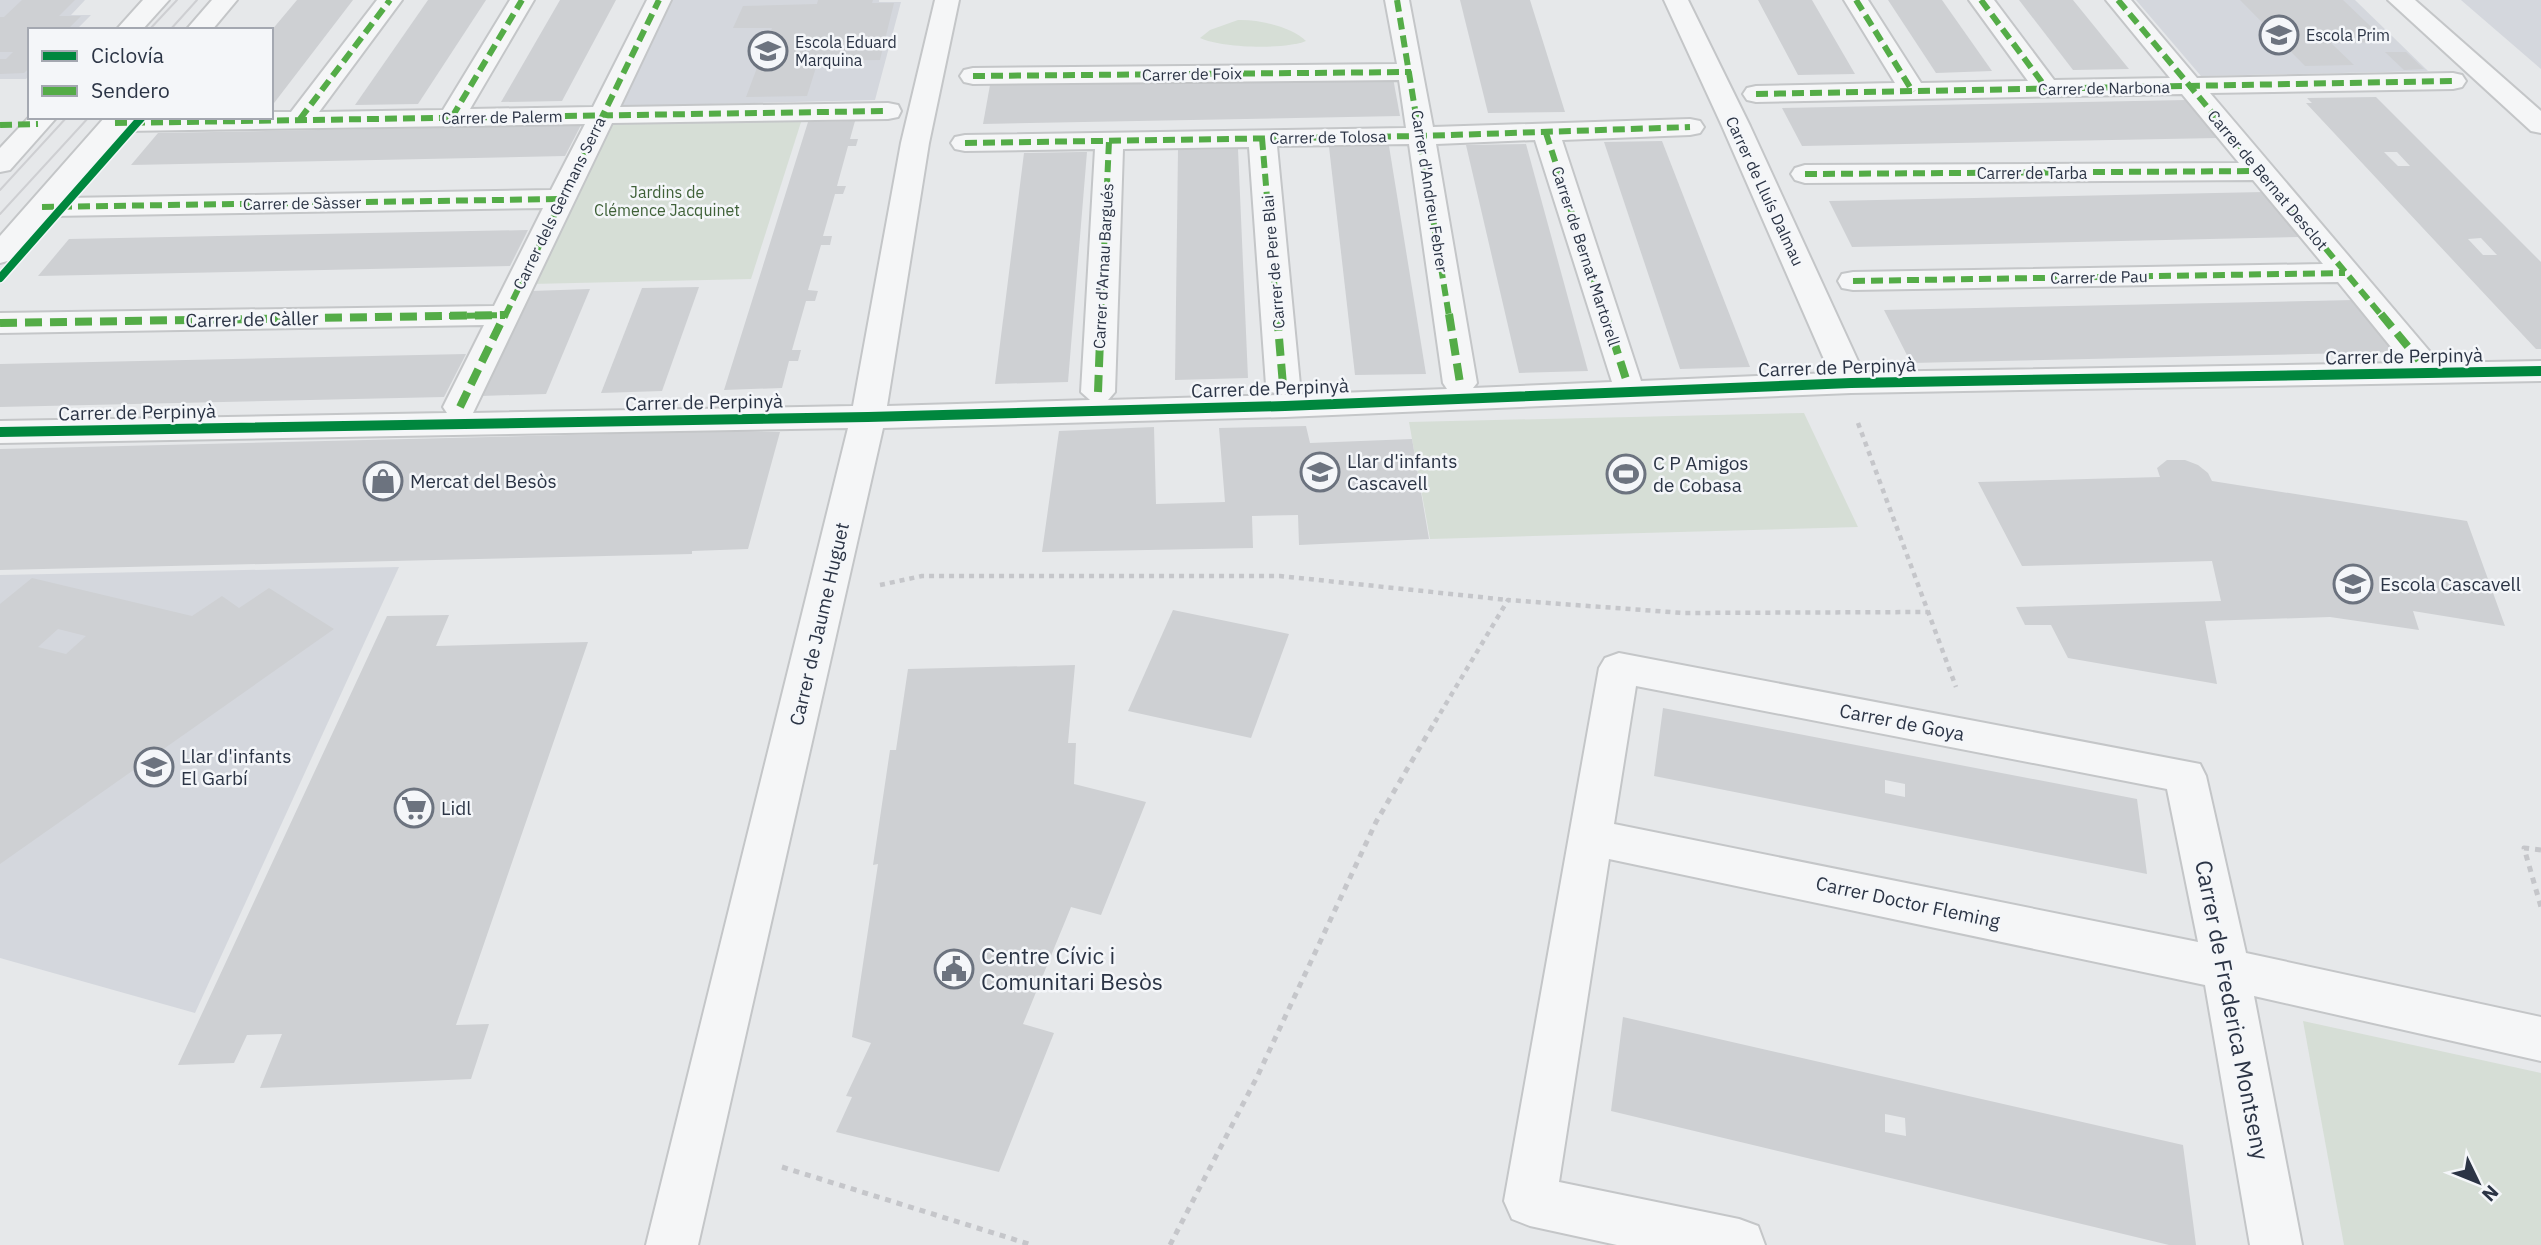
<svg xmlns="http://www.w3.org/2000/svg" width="2541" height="1245" viewBox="0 0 2541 1245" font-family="'IBM Plex Sans',sans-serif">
  <rect width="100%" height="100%" fill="#e6e8ea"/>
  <g fill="#d4d7dd">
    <path d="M0,0H85L71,15H91L76,30H30V75L26,79H0Z"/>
    <path d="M671,0H879V2H901L875,100L622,106Z"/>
    <path d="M2136,0H2355L2428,71L2201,76Z"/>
    <path d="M2461,0H2541V69Z"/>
    <path d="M399,567L195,1013L0,958V575Z"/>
  </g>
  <g fill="#d6ded6">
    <path d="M1238,20C1258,19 1292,27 1306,41C1283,50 1222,48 1200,38L1210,30Z"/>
    <path d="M802,119L751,279L531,284L608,123Z"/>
    <path d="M1804,413L1858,527L1430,539L1409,422Z"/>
    <path d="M2303,1021L2541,1073V1245H2344Z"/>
  </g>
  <g fill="#ced0d3" fill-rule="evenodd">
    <path d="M22,0H75L59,16H81L67,30H30V67L24,73L0,74V59H6L13,52H0V17H4Z"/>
    <path d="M297,0H353L271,107V31Z"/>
    <path d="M428,0H486L418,104L355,105Z"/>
    <path d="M560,0H616L562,101L501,102Z"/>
    <path d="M818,0H873L872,3H894L880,60L818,61L807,96L746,97L772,28H733L743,6L817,4Z"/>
    <path d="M1460,0H1530L1565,112L1488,113Z"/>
    <path d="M1758,0H1812L1855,74L1798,75Z"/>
    <path d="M1888,0H1942L1992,71L1936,73Z"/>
    <path d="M2019,0H2073L2129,69L2073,70Z"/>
    <path d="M2240,0H2343L2387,42L2331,43L2354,65L2305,66Z"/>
    <path d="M2385,52H2406L2424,69L2404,70Z"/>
    <path d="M1393,78L1400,116L983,124L990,85Z"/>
    <path d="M2376,97L2541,262V349H2536L2306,103H2312L2307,98ZM2384,152H2397L2410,166H2398ZM2481,238L2497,255H2483L2468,239Z"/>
    <path d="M2186,100L2218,138L1802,146L1782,108Z"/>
    <path d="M855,121L850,139H858L856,146H848L837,186H846L843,194H835L823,236H832L830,245H821L808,290L818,291L815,301H806L792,350H801L798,361H789L782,388L724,390L808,122Z"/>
    <path d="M581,125L565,156L131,165L158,133Z"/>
    <path d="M1662,141L1750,367L1680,369L1604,142Z"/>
    <path d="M1526,144L1588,371L1519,373L1466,145Z"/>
    <path d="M1389,146L1426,374L1355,375L1329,147Z"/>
    <path d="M1238,149L1248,378L1175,380L1178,150Z"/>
    <path d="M1080,152H1087L1068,382L995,384L1024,153Z"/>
    <path d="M2264,192L2301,237L1852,247L1829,201Z"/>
    <path d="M528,230L510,266L38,276L69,239Z"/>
    <path d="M699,287L662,391L601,393L642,288Z"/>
    <path d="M590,289L546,394L481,396L531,291Z"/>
    <path d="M2354,300L2398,352L1911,363L1884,310Z"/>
    <path d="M466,354L444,397L0,407V364Z"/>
    <path d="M1306,426L1310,443L1412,439L1429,539L1299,545L1298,515L1252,516L1253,548L1042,552L1059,431L1154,427L1156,504L1225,502L1219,428Z"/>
    <path d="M729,431L780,432L748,549L692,551V554L0,570V449Z"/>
    <path d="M2167,460H2185L2198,465L2208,473L2212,481L2467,521L2505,626L2413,611L2419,630L2330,617L2205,621L2217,684L2068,658L2051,625H2025L2016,607L2221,601L2212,561L2022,566L1978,482L2160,477L2157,468Z"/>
    <path d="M32,578L192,616L222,596L239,608L269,588L334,629L0,864V604ZM58,629L86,636L66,654L38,647Z"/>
    <path d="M1173,610L1289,634L1251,738L1128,711Z"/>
    <path d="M449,615L436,646L588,642L456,1025L489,1024L471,1079L260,1088L282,1034L247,1035L234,1063L178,1065L387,616Z"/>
    <path d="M1075,665L1068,743H1076L1074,784L1146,802L1101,915L1071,907L1023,1024L1054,1033L999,1172L836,1132L852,1097L846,1096L871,1043L852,1037L878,864L873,865L890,750H896L908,669Z"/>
    <path d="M1663,708L2137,799L2147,874L1654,776ZM1885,780L1905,784V797L1885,793Z"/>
    <path d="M1623,1017L2183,1145L2196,1245H2169L1611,1111ZM1885,1114L1905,1118L1906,1136L1885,1132Z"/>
  </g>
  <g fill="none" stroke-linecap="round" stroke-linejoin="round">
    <defs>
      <g id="minor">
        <path d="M143,0H169L142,30H116Z"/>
        <path d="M212,0H237L212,30H186Z"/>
        <path d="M377,0H402L319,112L443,110L510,0H534L470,109L593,107L647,0H671L620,107L888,103L898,105L901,111L898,117L888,119L612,123L473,413L853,406L901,143L935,0H959L929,143L887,406L1090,400L1081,392L1095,149L965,151L955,149L951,143L955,137L965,135L1406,128L1399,80L973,84L964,82L960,76L964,70L973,68L1397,64L1385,0H1409L1433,127L1690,119L1700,121L1704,127L1700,133L1690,135L1562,140L1641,381L1830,373L1722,126L1664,0H1688L1750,126L1863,372L2404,363L2338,282L1853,290L1842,288L1838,281L1842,274L1853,272L2323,264L2253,180L1805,183L1795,180L1791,174L1795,168L1805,165L2239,163L2182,94L1756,102L1747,100L1743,94L1747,88L1756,86L1895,83L1844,0H1868L1921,83L2028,81L1969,0H1994L2054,80L2170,78L2106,0H2131L2197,78L2453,73L2462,75L2466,81L2462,87L2453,89L2210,93L2431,353L2435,360L2434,363L2541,361V381L1851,393L1285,417L883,428L698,1245H646L848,428L0,443V421L447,413L443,407L484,325L0,333V313L494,306L543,208L50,216L11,260L0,263V236L105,117H271V112H291ZM585,124L551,190L65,198L123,131ZM1535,140L1612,382L1473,388L1477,383L1436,144ZM1409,144L1443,383L1447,389L1284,395L1295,392L1300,385L1277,146ZM1249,147L1266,385L1271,392L1283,395L1108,400L1115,392L1123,149Z"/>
        <path d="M2388,0H2415L2541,111V133L2531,131Z"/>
        <path d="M30,116L57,117L10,170L0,172V148Z"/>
        <path d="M1619,653L2200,764L2206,776L2246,953L2541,1017V1061L2254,996L2302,1245H2250L2205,985L1609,859L1559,1182L1739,1219L1758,1226L1765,1245H1617L1530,1226L1512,1219L1504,1201L1599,668L1605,658ZM1636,686L2167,789L2198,942L1614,824Z"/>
      </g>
    </defs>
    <use href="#minor" stroke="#c4c6c8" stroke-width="4"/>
    <g stroke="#c5c6ca" stroke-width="4.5" stroke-dasharray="5 5" stroke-linecap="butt">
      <path d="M1858,423L1956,687"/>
      <path d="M880,585L922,576H1280L1508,600"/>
      <path d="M1435,722L1508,600L1683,613L1928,612"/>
    </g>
    <g stroke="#c5c6ca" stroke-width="5" stroke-dasharray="6 6" stroke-linecap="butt">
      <path d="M2541,850L2524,848L2541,907"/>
      <path d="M782,1167L1032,1245"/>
      <path d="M1170,1245L1258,1075L1376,822L1436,720"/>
    </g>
    <use href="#minor" fill="#f5f6f7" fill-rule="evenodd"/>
    <g stroke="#cecfd2" stroke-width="2">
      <path d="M149,30L177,0"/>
      <path d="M170,30L197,0"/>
      <path d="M0,190L67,117"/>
      <path d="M0,214L89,117"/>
    </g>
    <g stroke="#54ac47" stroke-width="6" stroke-dasharray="12 6" stroke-linecap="butt">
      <path d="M1397,0L1449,316"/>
      <path d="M1856,0L1913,92"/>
      <path d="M1981,0L2047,89"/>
      <path d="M2118,0L2382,316"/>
      <path d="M973,76L1411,72"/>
      <path d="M1756,94L2453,81"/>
      <path d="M452,117L522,0"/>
      <path d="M300,119L390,0"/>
      <path d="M115,123L888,111"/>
      <path d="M0,125L38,124"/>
      <path d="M1546,133L1605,316"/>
      <path d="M1262,138L1277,316"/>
      <path d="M965,143L1421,136L1690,127"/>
      <path d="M1805,174L2260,171"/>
      <path d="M42,207L561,199"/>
      <path d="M1853,281L2345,273"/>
      <path d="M449,316L505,315"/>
      <path d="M505,316L659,0"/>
      <path d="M1101,316L1109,141"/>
    </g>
    <g stroke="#54ac47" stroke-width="8" stroke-dasharray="17 8" stroke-linecap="butt">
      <path d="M1277,314L1283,385"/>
      <path d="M1449,314L1460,383"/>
      <path d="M1605,314L1626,379"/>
      <path d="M2381,314L2419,360"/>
      <path d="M0,323L505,315"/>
      <path d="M1098,392L1101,314"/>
      <path d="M460,407L505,314"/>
    </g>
    <defs>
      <path id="cycleway-far1" d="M0,278L142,117"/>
      <path id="cycleway" d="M0,432L868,417L1285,406L1851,383L2541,371"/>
    </defs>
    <use href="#cycleway-far1" stroke="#f4f6f9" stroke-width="11"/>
    <use href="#cycleway" stroke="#f4f6f9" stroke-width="14"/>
    <use href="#cycleway-far1" stroke="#00873e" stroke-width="8"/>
    <use href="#cycleway" stroke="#00873e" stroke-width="10"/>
  </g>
  <defs>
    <symbol id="school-ring" viewBox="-11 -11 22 22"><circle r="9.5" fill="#f4f6f9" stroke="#6c737f" stroke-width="1.5"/><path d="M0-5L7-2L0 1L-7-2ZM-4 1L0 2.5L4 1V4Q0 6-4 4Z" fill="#6c737f"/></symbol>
    <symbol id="stadium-ring" viewBox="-11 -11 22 22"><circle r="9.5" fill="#f4f6f9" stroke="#6c737f" stroke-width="1.5"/><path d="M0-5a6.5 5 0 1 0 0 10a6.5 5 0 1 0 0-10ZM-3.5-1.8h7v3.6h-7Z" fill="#6c737f"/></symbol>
    <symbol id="shop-ring" viewBox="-11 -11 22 22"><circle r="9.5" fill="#f4f6f9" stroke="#6c737f" stroke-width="1.5"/><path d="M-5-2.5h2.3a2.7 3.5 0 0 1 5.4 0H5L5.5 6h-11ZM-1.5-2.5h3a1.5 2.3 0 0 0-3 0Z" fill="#6c737f"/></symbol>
    <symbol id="supermarket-ring" viewBox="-11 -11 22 22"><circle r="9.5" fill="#f4f6f9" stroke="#6c737f" stroke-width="1.5"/><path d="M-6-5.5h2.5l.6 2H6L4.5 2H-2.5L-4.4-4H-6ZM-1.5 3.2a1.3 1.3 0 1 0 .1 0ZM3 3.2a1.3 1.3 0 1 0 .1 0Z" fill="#6c737f"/></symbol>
    <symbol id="civic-ring" viewBox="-11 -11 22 22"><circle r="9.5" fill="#f4f6f9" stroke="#6c737f" stroke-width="1.5"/><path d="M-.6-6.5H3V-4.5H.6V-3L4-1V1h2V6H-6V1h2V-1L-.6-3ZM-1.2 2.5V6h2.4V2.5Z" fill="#6c737f"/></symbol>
  </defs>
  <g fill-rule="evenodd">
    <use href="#school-ring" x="2257" y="13" width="44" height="44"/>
    <use href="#school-ring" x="746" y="29" width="44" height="44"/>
    <use href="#school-ring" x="1298" y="450" width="44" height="44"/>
    <use href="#stadium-ring" x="1604" y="452" width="44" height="44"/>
    <use href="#shop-ring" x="361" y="459" width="44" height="44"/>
    <use href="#school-ring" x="2331" y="562" width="44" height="44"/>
    <use href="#school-ring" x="132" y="745" width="44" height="44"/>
    <use href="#supermarket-ring" x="392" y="786" width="44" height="44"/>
    <use href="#civic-ring" x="932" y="947" width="44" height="44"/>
  </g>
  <g text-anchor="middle" stroke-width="5" stroke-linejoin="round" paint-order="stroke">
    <g font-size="16" fill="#2b3445" stroke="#f4f6f9" text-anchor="start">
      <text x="2306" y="41">Escola Prim</text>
      <text x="795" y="48">Escola Eduard<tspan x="795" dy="18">Marquina</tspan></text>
    </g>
    <g font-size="16" fill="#2b3445" stroke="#f4f6f9">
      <text transform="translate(1192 74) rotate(-1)" y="6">Carrer de Foix</text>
      <text transform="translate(2104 88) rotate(-1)" y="6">Carrer de Narbona</text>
      <text transform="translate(502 117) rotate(-1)" y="6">Carrer de Palerm</text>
      <text transform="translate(1328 137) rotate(-1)" y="6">Carrer de Tolosa</text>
      <text x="2032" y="179">Carrer de Tarba</text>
      <text transform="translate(2268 180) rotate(50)" y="6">Carrer de Bernat Desclot</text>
      <text transform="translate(1430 191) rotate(81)" y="6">Carrer d'Andreu Febrer</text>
      <text transform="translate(1765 191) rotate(65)" y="6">Carrer de Lluís Dalmau</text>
      <text transform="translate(302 203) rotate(-1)" y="6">Carrer de Sàsser</text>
      <text transform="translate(559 203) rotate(-64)" y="6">Carrer dels Germans Serra</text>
      <text transform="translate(1586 256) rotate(72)" y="6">Carrer de Bernat Martorell</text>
      <text transform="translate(1273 262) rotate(-95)" y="6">Carrer de Pere Blai</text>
      <text transform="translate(1103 266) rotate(-87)" y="6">Carrer d'Arnau Bargués</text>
      <text transform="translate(2099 277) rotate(-1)" y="6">Carrer de Pau</text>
    </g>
    <g font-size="16" fill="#3f6138" stroke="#f4f6f9">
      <text x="667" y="198">Jardins de<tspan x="667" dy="18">Clémence Jacquinet</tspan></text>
    </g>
    <g font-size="19" fill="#2b3445" stroke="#f4f6f9">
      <text transform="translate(252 319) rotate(-1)" y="7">Carrer de Càller</text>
      <text transform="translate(2404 356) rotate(-1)" y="7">Carrer de Perpinyà</text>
      <text transform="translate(1837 367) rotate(-2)" y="7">Carrer de Perpinyà</text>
      <text transform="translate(1270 388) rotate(-2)" y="7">Carrer de Perpinyà</text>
      <text transform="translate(704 402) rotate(-1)" y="7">Carrer de Perpinyà</text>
      <text transform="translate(137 412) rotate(-1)" y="7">Carrer de Perpinyà</text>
      <text transform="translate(819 624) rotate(-77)" y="7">Carrer de Jaume Huguet</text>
      <text transform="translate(1902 722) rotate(11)" y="7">Carrer de Goya</text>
      <text transform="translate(1908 902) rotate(12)" y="7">Carrer Doctor Fleming</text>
    </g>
    <g font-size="19" fill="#2b3445" stroke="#f4f6f9" text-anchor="start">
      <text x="1347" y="468">Llar d'infants<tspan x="1347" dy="22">Cascavell</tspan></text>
      <text x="1653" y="470">C P Amigos<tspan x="1653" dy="22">de Cobasa</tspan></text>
      <text x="410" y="488">Mercat del Besòs</text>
      <text x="2380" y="591">Escola Cascavell</text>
      <text x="181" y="763">Llar d'infants<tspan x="181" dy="22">El Garbí</tspan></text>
      <text x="441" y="815">Lidl</text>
    </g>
    <g font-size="23" fill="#2b3445" stroke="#f4f6f9" text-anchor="start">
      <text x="981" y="964">Centre Cívic i<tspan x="981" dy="26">Comunitari Besòs</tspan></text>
    </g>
    <g font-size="23" fill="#2b3445" stroke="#f4f6f9">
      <text transform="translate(2232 1010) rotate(79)" y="8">Carrer de Frederica Montseny</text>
    </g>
  </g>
  <rect x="28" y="28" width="245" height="91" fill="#f4f6f9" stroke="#a4a8b1" stroke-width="2"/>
  <rect x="42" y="51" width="35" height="10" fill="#00873e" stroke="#a4a8b1" stroke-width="2"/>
  <text x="91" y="63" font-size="21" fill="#2b3445">Ciclovía</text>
  <rect x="42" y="86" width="35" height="10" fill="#54ac47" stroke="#a4a8b1" stroke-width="2"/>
  <text x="91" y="98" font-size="21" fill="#2b3445">Sendero</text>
  <g transform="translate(2478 1182) rotate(133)" stroke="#f4f6f9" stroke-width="5" paint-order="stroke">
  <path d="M0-5L12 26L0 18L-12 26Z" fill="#2b3445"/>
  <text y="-10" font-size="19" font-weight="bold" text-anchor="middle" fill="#2b3445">N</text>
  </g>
</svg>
